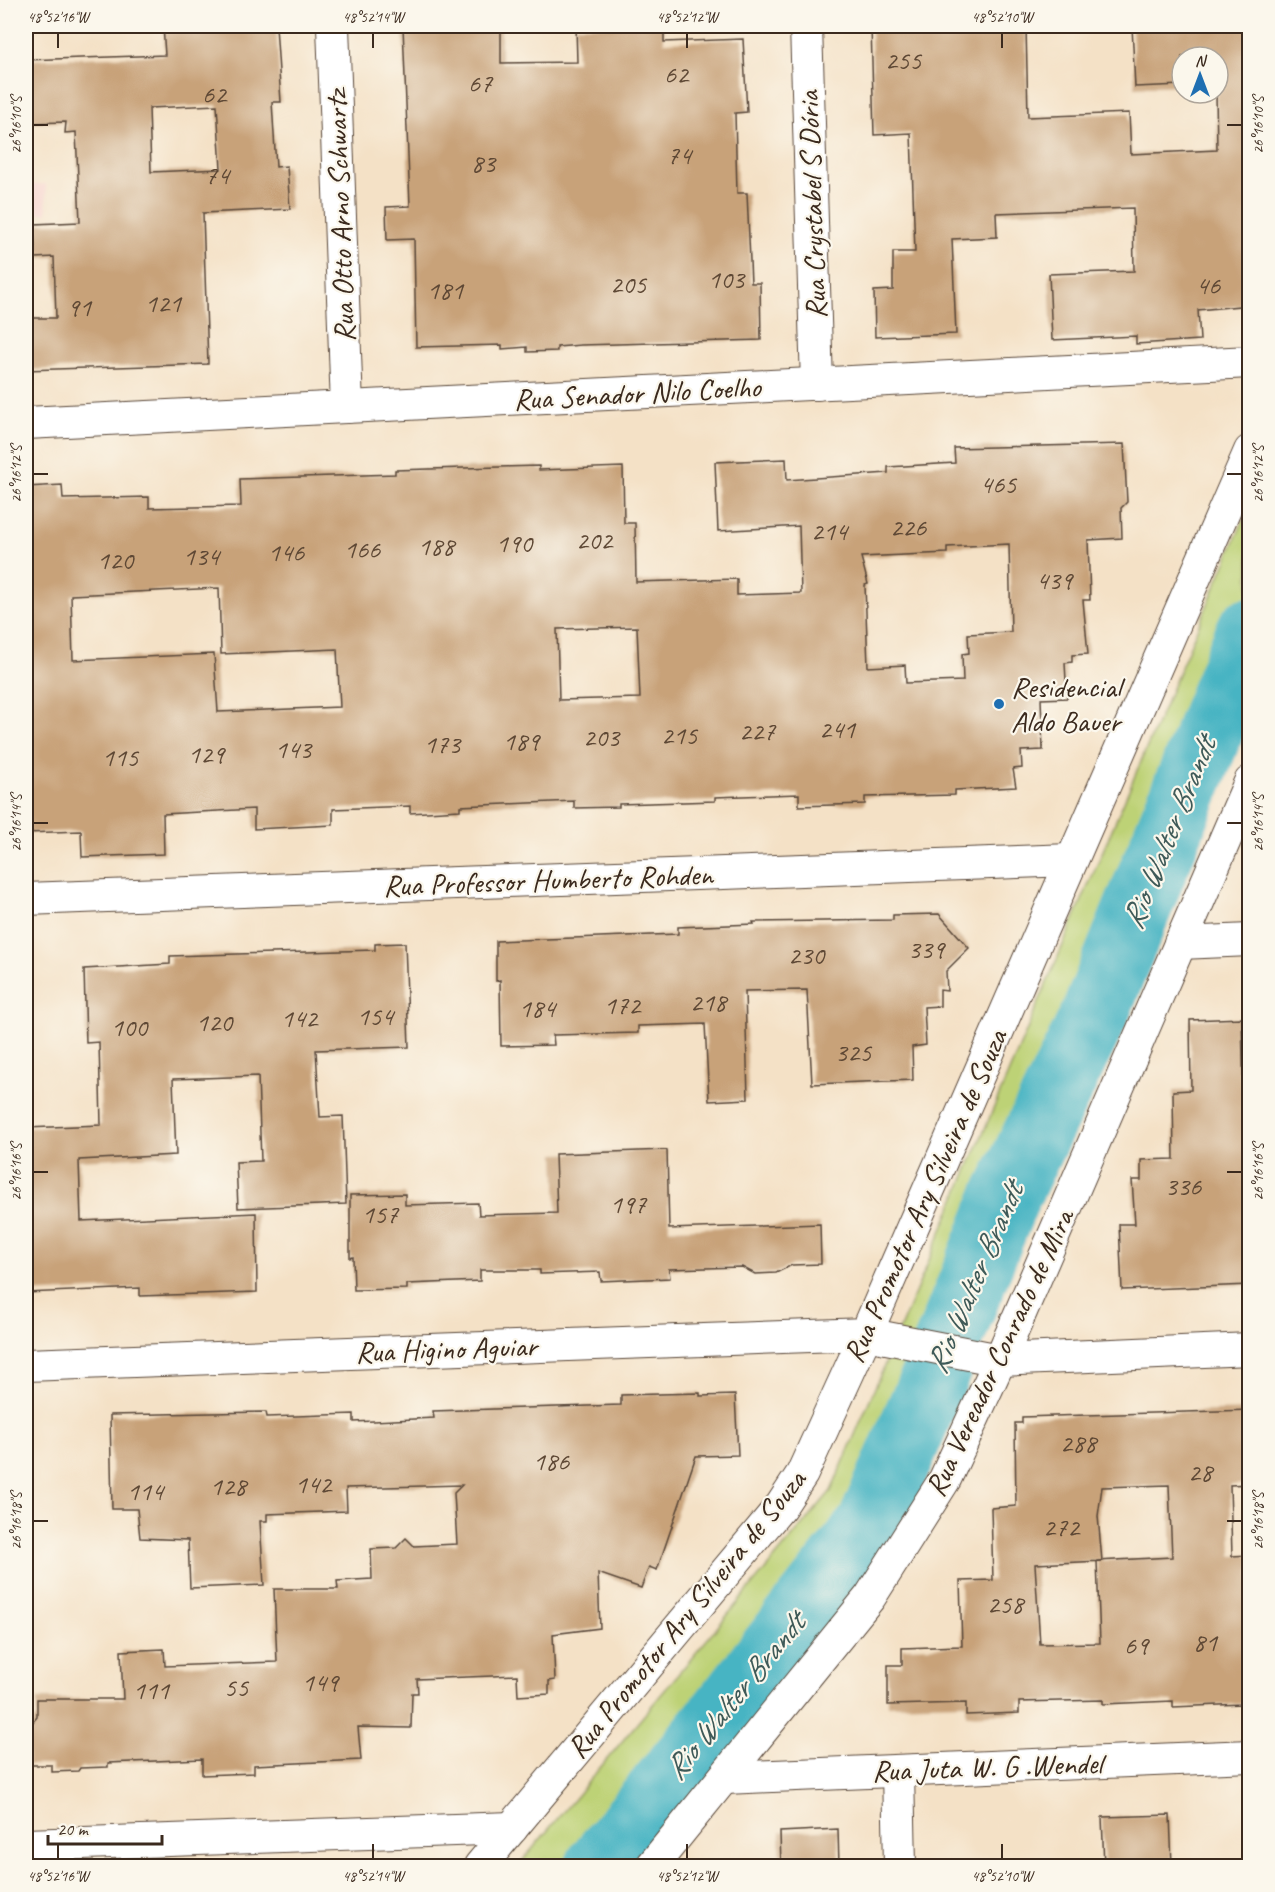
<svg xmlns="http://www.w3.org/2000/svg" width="1275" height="1892" viewBox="0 0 1275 1892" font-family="Caveat,sans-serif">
  <rect width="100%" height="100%" fill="#fbf7ec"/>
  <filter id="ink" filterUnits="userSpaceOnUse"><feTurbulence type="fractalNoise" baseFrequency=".0167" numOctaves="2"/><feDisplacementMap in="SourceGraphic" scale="12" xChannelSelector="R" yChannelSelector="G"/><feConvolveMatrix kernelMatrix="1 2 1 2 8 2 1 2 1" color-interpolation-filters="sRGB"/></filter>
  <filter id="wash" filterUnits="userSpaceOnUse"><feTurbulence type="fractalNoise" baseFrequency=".008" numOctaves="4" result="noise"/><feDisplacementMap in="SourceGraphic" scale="24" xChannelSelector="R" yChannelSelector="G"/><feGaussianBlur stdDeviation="1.35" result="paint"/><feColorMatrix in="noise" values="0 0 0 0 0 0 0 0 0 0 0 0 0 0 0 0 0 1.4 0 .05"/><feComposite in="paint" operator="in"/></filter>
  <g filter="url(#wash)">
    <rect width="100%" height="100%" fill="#f4e1c6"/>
    <path fill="#f7d0ca" d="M46,184L47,213L29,214L30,263H26V185Z"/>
    <path fill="#bdd276" stroke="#7c7e4a" stroke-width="1.5" d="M1249,507V688L863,1560L613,1866H518L831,1491Z"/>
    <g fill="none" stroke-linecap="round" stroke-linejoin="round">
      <path stroke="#47b4c3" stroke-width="68" d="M599,1866L723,1714L870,1526L930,1387L1006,1197L1094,1016L1250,631"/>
    </g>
    <g id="blocks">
      <g fill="#c8a279" fill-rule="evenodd">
        <path d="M163,26H276L281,102H272L276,167L287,166L290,209L203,213L208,364L26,370V318H56L54,257L35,258L34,224L80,222L76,132L65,133L66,122L26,123V60L165,55ZM217,105L221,169L151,172L149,108Z"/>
        <path d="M403,26H501V63L577,62L576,26H664V42L743,39L747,112L735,113L737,193H747L751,283H760L761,340L581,345L557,347V351L527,352V347L502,349V345L416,347L414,239L387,240L386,207L410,206Z"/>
        <path d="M871,26H1026L1028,117L1129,113L1131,154L1217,150L1216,93H1218V57H1182V85L1135,87L1132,26H1250V305L1198,310L1200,340L1136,344V336L1052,340L1049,274L1134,271L1133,208L996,213L997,237L952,239L956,334L875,337L874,291L893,290V252H915L911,133L874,135Z"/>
        <path d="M1124,444L1127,502L1121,508L1122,538L1088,540L1090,600H1083L1088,654L1072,655V662L1065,663L1067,698L1041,699L1043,750L1021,751L1022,768L1013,769L1016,787L955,790V795L865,797V804L799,806V794L715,797V801L619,804V807L574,808V801L460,806V810L410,813V806L333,809V825L254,829V809L163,814L164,854L82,857L81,831L26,833V487L62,485L63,499L149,497V508L241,506L240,479L395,474V470L539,466V470L623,467L624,523H635L636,582L737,579V595L801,593L799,526L718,531L715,462L786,459L787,480L888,473V467L955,463L954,448ZM1009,544L1011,632L968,634L969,653L962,654L963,681L906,683L905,665L868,667L865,585L868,584L861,557L947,553V547ZM219,588L221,654L337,649L340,707L218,712L214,654L73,660L71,595ZM637,627L640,698L559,700L557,629Z"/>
        <path d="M939,914L969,948L946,971L947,991L940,990V1006L924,1007L926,1045L912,1047L913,1080L812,1084L807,990L745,991L748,1099L709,1101L705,1024L638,1026V1033L553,1035L554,1045L501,1046L500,980L496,981V941L678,934V927L754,924L753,922L893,920V915Z"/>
        <path d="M405,943L409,1047L316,1050L320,1117L343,1116L346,1204L238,1208L236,1162L261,1161L258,1076L173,1079L176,1155L79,1160L81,1221L256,1213L257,1292L140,1296V1288L26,1293V1128L101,1125L99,1042L86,1043L84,969L170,964V956L375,950V944Z"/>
        <path d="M1242,1018L1244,1103H1250V1285L1122,1290L1119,1224H1135L1132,1180H1141V1160L1174,1159L1173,1091L1191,1090L1190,1020Z"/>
        <path d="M667,1150L669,1229L820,1224L821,1264L792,1265L776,1273L755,1274L742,1267L669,1269L670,1278L601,1281L600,1272L540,1274V1270H480V1281L407,1284V1289L354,1290L353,1257L350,1258V1195L405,1194V1205L478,1203L479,1215L557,1213L555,1154Z"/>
        <path d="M700,1393V1396L735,1395L738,1455L696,1456L657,1570L649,1567L641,1588L598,1573L600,1628L553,1634L555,1680L549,1681V1694L518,1696L517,1675L417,1679L418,1693H412L411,1728L358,1727L361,1760L254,1765V1773L202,1775V1759L108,1763V1767L80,1768L78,1771L52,1772V1765H28L27,1729L37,1717V1699H123L121,1651L164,1649L165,1666L277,1662L274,1589H338L337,1581L372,1579L371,1549L396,1548L406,1538L414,1546L457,1544L454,1493L462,1485L346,1488L347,1511L267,1514V1521H260L264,1585L190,1588L188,1540L140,1538L137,1509H112L110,1415L266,1412L267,1417L354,1414V1422L434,1418L433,1411L621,1405V1395Z"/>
        <path d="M1250,1410V1484L1230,1485L1232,1556L1250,1555V1698L1241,1699L1242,1704L1173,1707V1701L1103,1704V1700L1019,1702V1713L966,1715V1703L888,1705V1665H902V1648L962,1646L960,1581L993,1580L991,1508L1016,1506L1015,1423H1022V1417ZM1169,1485L1172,1557L1097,1561L1100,1643L1040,1644L1035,1564L1102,1561L1098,1516L1102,1487Z"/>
        <path d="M1170,1815L1172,1866H1104L1102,1817Z"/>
        <path d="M838,1829L839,1866H781L780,1832Z"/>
      </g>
    </g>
  </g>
  <g filter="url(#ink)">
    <use href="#blocks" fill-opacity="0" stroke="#574537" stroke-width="1.5"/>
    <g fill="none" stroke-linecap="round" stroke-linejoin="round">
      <defs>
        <g id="minor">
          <path d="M333,26L347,407"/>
          <path d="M806,26L817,384"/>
          <path d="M26,423L1250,362"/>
          <path d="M26,899L1071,860"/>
          <path d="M1180,943L1250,940"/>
          <path d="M26,1365L866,1334L1000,1360L1250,1349"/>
          <path d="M898,1771L900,1866"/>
          <path d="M725,1778L1250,1756"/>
          <path d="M26,1845L512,1828"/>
          <path d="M480,1866L781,1506L802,1474L866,1334L1250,451"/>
          <path d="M652,1866L870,1597L945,1479L1000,1360L1250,782"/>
        </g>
      </defs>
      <use href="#minor" stroke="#574537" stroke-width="34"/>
      <use href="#minor" stroke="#fff" stroke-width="32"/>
    </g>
  </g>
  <path fill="none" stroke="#3b2a1e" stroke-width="2" d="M58,33V48M373,33V48M687,33V48M1002,33V48M33,125H48M1227,125H1242M33,474H48M1227,474H1242M33,823H48M1227,823H1242M33,1172H48M1227,1172H1242M33,1521H48M1227,1521H1242M58,1844V1859M373,1844V1859M687,1844V1859M1002,1844V1859"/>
  <circle fill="#1f6fb2" stroke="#fbf7ec" stroke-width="2" cx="999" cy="704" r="6"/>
  <g text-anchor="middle" stroke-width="4.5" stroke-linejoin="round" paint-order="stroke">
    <g font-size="27" fill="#5e4835">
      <text x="903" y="69">255</text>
      <text x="676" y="83">62</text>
      <text x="480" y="92">67</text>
      <text x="214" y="103">62</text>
      <text x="679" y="164">74</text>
      <text x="483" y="172">83</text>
      <text x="217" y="184">74</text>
      <text x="726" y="288">103</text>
      <text x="628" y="293">205</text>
      <text x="1208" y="294">46</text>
      <text x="445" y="299">181</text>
      <text x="163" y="312">121</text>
      <text x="79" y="316">91</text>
      <text x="998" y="493">465</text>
      <text x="908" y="536">226</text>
      <text x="829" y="540">214</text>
      <text x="594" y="549">202</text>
      <text x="514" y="552">190</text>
      <text x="436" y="555">188</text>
      <text x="362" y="558">166</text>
      <text x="286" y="561">146</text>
      <text x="201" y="565">134</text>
      <text x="115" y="569">120</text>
      <text x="1054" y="589">439</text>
      <text x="837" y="738">241</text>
      <text x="757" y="740">227</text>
      <text x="679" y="744">215</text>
      <text x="601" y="746">203</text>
      <text x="521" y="750">189</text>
      <text x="442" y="753">173</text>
      <text x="293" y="758">143</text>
      <text x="206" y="763">129</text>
      <text x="120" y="766">115</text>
      <text x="926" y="958">339</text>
      <text x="806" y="964">230</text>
      <text x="708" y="1011">218</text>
      <text x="622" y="1014">172</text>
      <text x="537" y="1017">184</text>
      <text x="375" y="1025">154</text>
      <text x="299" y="1027">142</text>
      <text x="214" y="1031">120</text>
      <text x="129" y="1036">100</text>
      <text x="853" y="1061">325</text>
      <text x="1183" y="1195">336</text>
      <text x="628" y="1213">197</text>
      <text x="380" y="1223">157</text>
      <text x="1078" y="1452">288</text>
      <text x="551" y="1470">186</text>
      <text x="1200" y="1481">28</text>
      <text x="313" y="1493">142</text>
      <text x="228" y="1495">128</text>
      <text x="145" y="1500">114</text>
      <text x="1061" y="1536">272</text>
      <text x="1005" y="1613">258</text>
      <text x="1205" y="1651">81</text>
      <text x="1136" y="1654">69</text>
      <text x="320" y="1691">149</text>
      <text x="236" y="1696">55</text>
      <text x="151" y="1699">111</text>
    </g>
    <g font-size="30" fill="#3b2a1e" stroke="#fbf7ec">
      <text transform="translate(812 205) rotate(-92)" y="10">Rua Crystabel S Dória</text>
      <text transform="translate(340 216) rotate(-92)" y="10">Rua Otto Arno Schwartz</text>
      <text transform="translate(637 393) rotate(-3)" y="10">Rua Senador Nilo Coelho</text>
      <text transform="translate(548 880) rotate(-2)" y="10">Rua Professor Humberto Rohden</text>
      <text transform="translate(925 1196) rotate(-66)" y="10">Rua Promotor Ary Silveira de Souza</text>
      <text transform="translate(446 1349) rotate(-2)" y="10">Rua Higino Aguiar</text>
      <text transform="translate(999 1353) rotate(-65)" y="10">Rua Vereador Conrado de Mira</text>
      <text transform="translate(686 1614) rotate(-51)" y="10">Rua Promotor Ary Silveira de Souza</text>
      <text transform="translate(987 1767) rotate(-2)" y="10">Rua Juta W. G .Wendel</text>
    </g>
    <g font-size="30" fill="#3b2a1e" stroke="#fbf7ec" text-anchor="start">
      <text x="1011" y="697">Residencial<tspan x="1011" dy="34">Aldo Bauer</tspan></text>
    </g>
    <g font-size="32" font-style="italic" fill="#3f5a58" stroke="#fbf7ec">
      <text transform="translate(1168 833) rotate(-68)" y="11">Rio Walter Brandt</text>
      <text transform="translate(974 1278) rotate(-67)" y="11">Rio Walter Brandt</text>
      <text transform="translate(734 1696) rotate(-51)" y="11">Rio Walter Brandt</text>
    </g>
  </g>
  <rect width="1275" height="1892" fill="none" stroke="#fbf7ec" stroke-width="66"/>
  <g transform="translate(1200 75)"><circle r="28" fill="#fbf7ec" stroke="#aea59a" stroke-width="1.5"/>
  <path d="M0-4.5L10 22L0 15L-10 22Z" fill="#1f6fb2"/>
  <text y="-9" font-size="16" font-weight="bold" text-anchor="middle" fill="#3b2a1e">N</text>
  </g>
  <path d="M48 1835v9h114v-9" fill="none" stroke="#3b2a1e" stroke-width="3"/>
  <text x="57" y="1835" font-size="18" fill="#3b2a1e" stroke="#fbf7ec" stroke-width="4.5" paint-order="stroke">20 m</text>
  <rect x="33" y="33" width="1209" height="1826" fill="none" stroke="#3b2a1e" stroke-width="2"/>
  <g font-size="15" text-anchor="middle" fill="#3b2a1e">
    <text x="58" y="22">48°52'16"W</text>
    <text x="373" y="22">48°52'14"W</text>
    <text x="687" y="22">48°52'12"W</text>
    <text x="1002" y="22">48°52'10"W</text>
    <text transform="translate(16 125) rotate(-90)" y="5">26°16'10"S</text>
    <text transform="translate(1258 125) rotate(-90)" y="5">26°16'10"S</text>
    <text transform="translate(16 474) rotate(-90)" y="5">26°16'12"S</text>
    <text transform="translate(1258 474) rotate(-90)" y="5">26°16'12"S</text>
    <text transform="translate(16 823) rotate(-90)" y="5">26°16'14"S</text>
    <text transform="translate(1258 823) rotate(-90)" y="5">26°16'14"S</text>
    <text transform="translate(16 1172) rotate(-90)" y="5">26°16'16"S</text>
    <text transform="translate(1258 1172) rotate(-90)" y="5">26°16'16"S</text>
    <text transform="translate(16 1521) rotate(-90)" y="5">26°16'18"S</text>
    <text transform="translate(1258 1521) rotate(-90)" y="5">26°16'18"S</text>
    <text x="58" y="1881">48°52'16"W</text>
    <text x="373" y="1881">48°52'14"W</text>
    <text x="687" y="1881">48°52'12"W</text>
    <text x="1002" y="1881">48°52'10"W</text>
  </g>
</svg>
